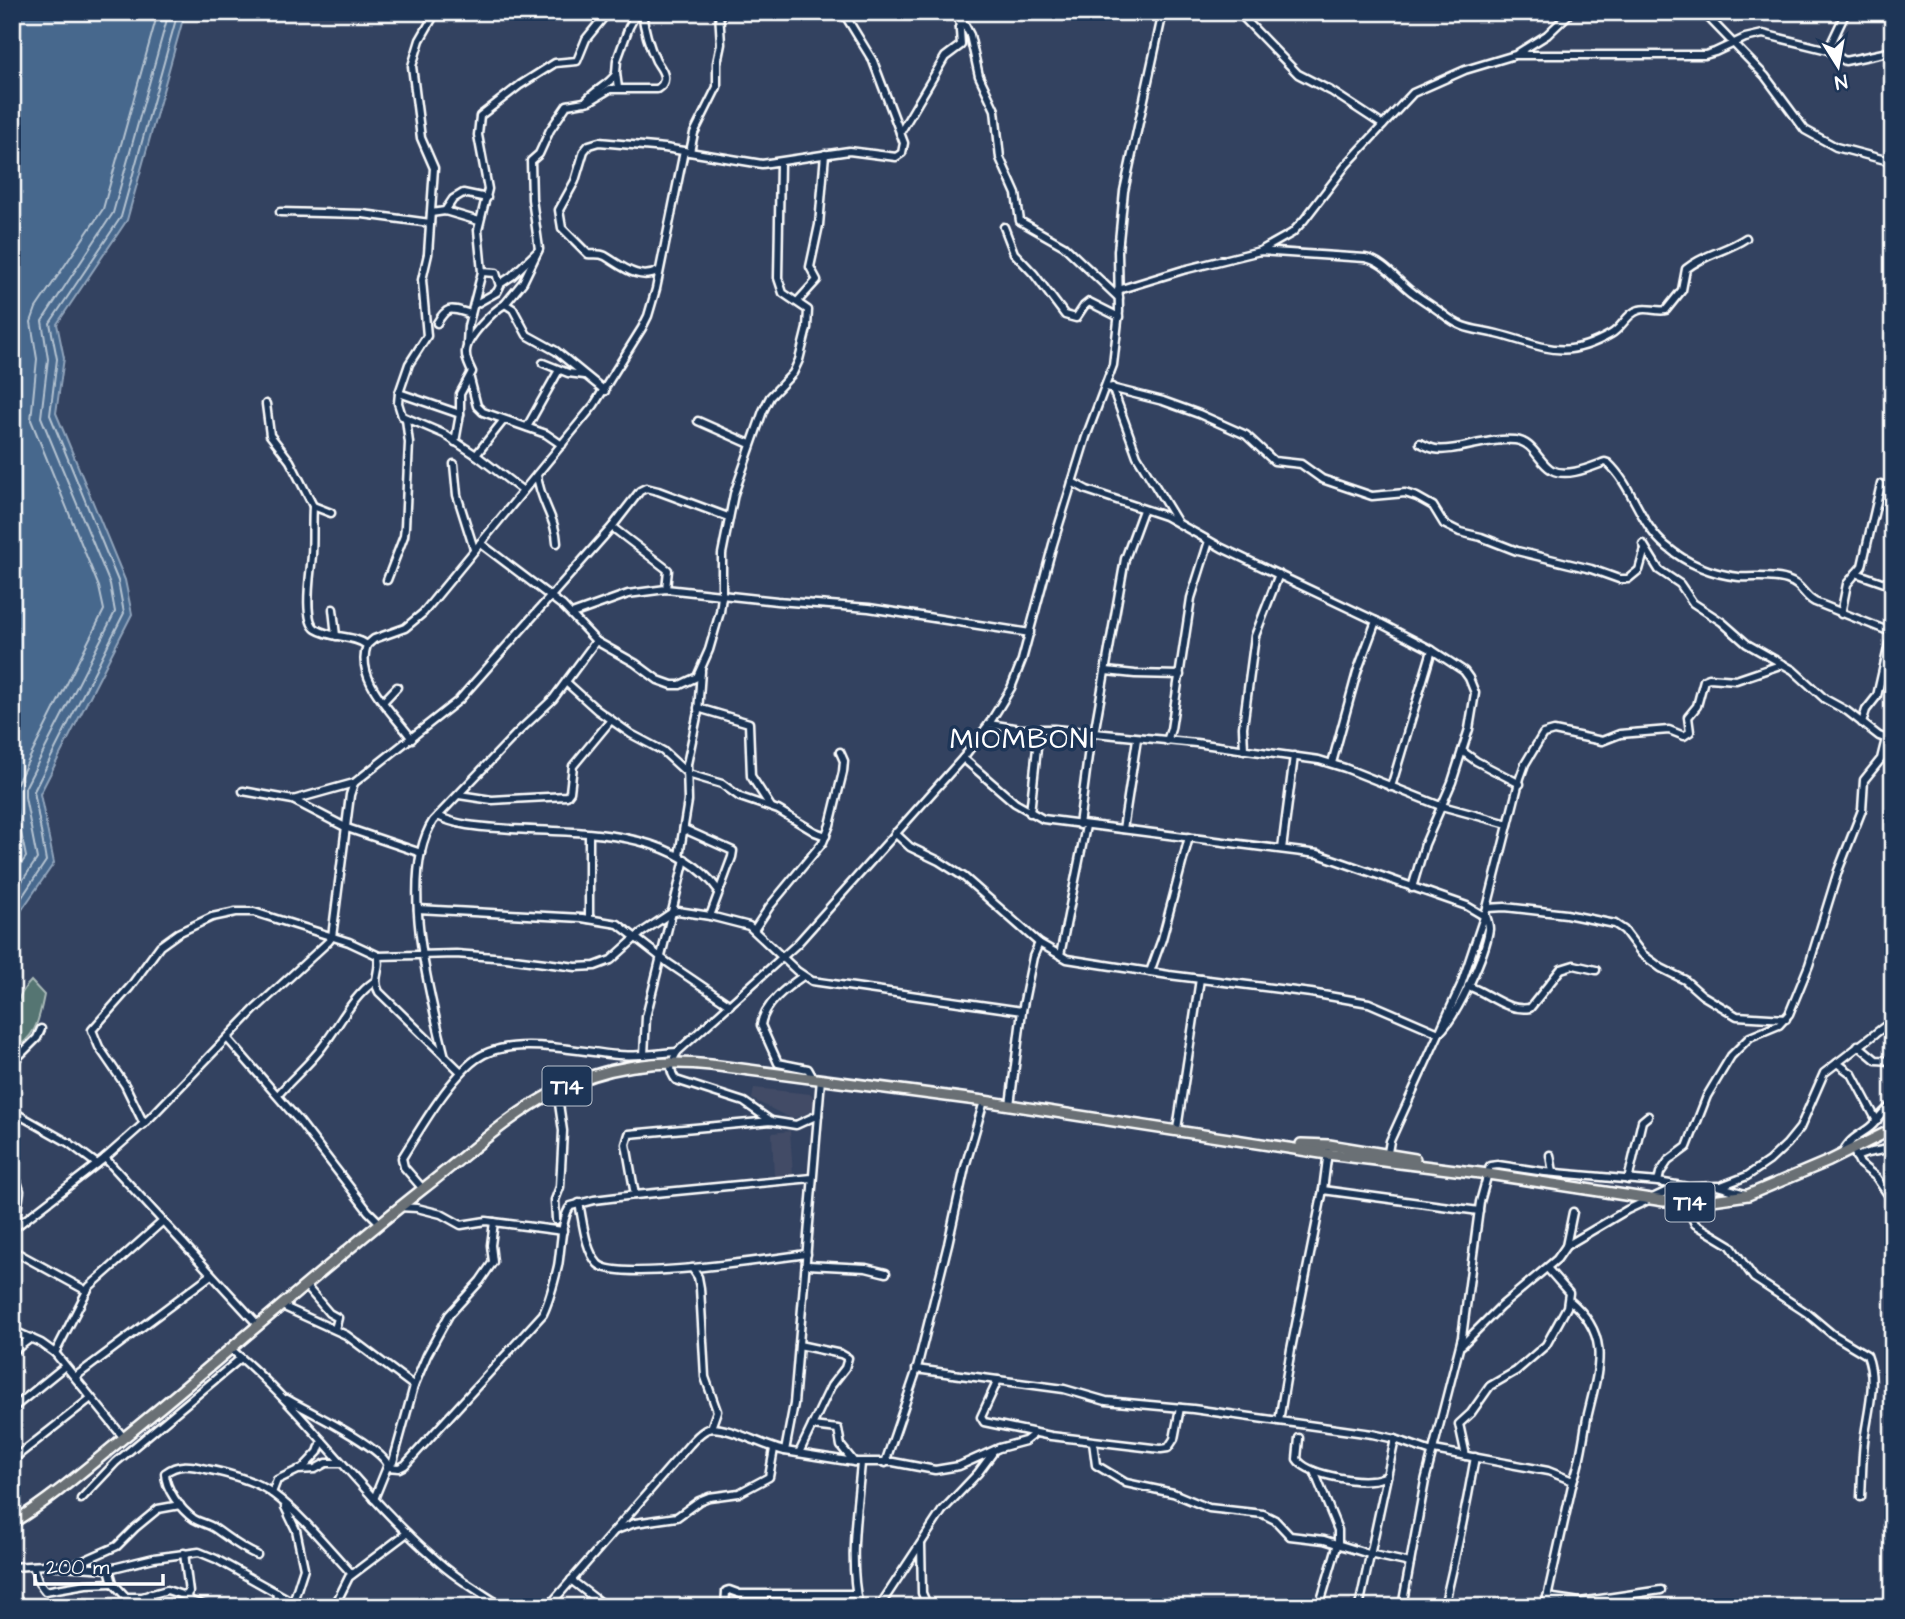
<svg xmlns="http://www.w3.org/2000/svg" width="1905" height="1619" viewBox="0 0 1905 1619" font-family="'Architects Daughter',sans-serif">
  <rect width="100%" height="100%" fill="#334260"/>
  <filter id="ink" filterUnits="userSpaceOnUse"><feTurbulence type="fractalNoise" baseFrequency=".0143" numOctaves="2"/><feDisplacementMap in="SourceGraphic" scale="14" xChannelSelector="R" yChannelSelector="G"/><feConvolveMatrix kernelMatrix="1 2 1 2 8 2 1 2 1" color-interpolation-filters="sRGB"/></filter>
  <g filter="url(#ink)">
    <g fill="#424b66">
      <path d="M754,1088L811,1094L814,1098L813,1111L792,1119L752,1099Z"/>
      <path d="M790,1131L793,1175L774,1177L772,1133Z"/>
    </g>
    <path fill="#557472" stroke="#aabab8" stroke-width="2" d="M31,981L44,995C39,1020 36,1038 12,1050C12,1026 12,999 31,981Z"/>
    <path fill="#47688d" stroke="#91a4bb" stroke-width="2" d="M12,12H185L127,220L57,324L64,358L56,413L125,580L132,614L40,794L54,863L12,924Z"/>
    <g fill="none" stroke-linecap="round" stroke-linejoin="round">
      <g stroke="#b5c3d1" stroke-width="2">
        <path d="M12,877L26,857L14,798L16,785L104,610L99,587L31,420L37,359L31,322L36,308L103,209L158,12"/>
        <path d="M12,896L37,859L25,797V788L115,612L110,584L41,417L48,359L42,321L113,213L169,12"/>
        <path d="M12,912L46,861L34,791L124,613L118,581L50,415L57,359L50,323L121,217L178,12"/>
      </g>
      <defs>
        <g id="minor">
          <path d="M436,12L420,40L412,66L421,138L434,168L428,254L422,280L427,336L409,364L399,393L398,403L402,416L444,434L476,455L523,491"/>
          <path d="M958,12L970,35L979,76L995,110L1000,158L1016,194L1020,221L1064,246L1119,298"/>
          <path d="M1238,12L1298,74L1331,91L1383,125"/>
          <path d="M1703,12L1765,76L1805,130L1836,147L1893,162"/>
          <path d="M1828,50L1846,12"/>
          <path d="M1518,53L1547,35L1571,12"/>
          <path d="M618,88L616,73L617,60L629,27L637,12"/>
          <path d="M585,102C594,90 608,86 616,74"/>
          <path d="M900,133L945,57L961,45L959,16"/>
          <path d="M690,152L694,133L717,87V63L721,44L719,12"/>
          <path d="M445,211L453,199L463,193L487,198"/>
          <path d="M280,212L363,214L430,223"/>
          <path d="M431,213L445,211L479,221"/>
          <path d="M1004,227L1014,253L1034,274L1065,315L1076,318L1084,306L1089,302L1119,317"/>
          <path d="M1260,251L1292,233L1304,220L1347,164L1413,93L1465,70L1515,55H1705L1715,52L1745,38L1763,34L1828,50L1845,61L1893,51"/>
          <path d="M659,271C639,282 622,266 605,256C599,253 593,255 588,254L562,228L559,210L575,181L584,151L589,145L599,142L665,148L762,164L849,151L896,157L902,153L904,143L873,61L843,12"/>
          <path d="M500,284L512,276L538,251"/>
          <path d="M1118,290L1183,270L1260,251L1365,258C1384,261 1397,281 1412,292C1422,300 1433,306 1443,314C1465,331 1472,328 1497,334C1545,346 1562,362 1611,334C1622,328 1627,313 1639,310C1648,307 1657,312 1666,310L1682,290L1686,269C1704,254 1727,251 1746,238"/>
          <path d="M797,302L817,280L810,267L819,225L825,154"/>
          <path d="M505,304L523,282L539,249L532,199L531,161L539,154L550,130L567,105L590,101L610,89H657C662,86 665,82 664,76C663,70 659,66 656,61C649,46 644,29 642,12"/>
          <path d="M474,305L497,292L500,286L496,273L482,272"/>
          <path d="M437,323C448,304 452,309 471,314"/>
          <path d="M467,344L468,326L482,272L478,230L488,189L478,135L480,116L520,85L555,63L577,61L586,39L608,12"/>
          <path d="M543,363L568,373L584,375"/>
          <path d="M470,379L477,406L483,412L546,434L562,445"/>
          <path d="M1107,387L1163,401L1199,414L1246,435L1274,461L1301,464L1322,479L1372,496L1405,493L1417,497L1433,506L1444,524L1460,532L1481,537L1517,551L1591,569L1619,579H1628L1639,570L1645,549"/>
          <path d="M1112,387L1137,456L1178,523"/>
          <path d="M399,393L460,414"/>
          <path d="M266,404L270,435L290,461L313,506L331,513"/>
          <path d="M698,421L750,444"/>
          <path d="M527,427L559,370"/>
          <path d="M455,442L460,414V394L472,372C469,365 465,359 466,351C467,337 493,311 505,304L513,309L527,335L556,351L605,391"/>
          <path d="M1420,443C1424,445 1430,448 1435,449C1453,453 1489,437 1515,440C1534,442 1538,462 1552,470C1567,478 1591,467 1605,462L1608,463C1633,486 1640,525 1666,546C1686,563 1712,574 1739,577C1754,578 1771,575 1787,580C1803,585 1803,596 1815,602L1893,633"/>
          <path d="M476,455L503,421"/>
          <path d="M454,464L457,495L474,549"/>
          <path d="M537,475C540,502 556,518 557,543"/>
          <path d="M1072,482L1087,490L1165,516L1222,548L1376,621L1432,650L1464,671L1469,678L1475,693L1469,729L1452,782L1425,844L1412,888"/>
          <path d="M313,506C312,523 313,539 312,555C311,570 302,620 316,629C332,639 352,634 367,645"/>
          <path d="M612,527L668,570L666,589"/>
          <path d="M480,543L563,606L596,641L635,663L658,680L672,685H680L697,677L709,650L720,612L722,596V554L734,494L763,411L770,397L793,373L799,360L807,328L808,310L783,293L778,278L780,162"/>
          <path d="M1643,544L1659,570L1680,584L1693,603L1722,622L1747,644L1793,670L1825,699L1847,711L1879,736L1893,741"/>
          <path d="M1856,573L1893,586"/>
          <path d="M387,580L404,536L405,527L409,443L406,419"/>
          <path d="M333,609L336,636"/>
          <path d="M572,614L628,594L666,589L777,601L869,608L1030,633"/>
          <path d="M1841,614L1847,584L1862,566L1881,484"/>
          <path d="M1106,671L1135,674L1180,675"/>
          <path d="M566,682L597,710L631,734L663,751L688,774L722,784L740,797L778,810L815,832L826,836"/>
          <path d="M383,702L397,687"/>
          <path d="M698,708L749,723L751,776L771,807"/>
          <path d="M1862,723L1866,710L1877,696L1889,644L1893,643"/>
          <path d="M989,724L1021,729H1054L1196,743L1319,760L1345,768L1438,805L1508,824"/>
          <path d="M1094,734L1125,559L1143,510"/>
          <path d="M412,739C394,713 354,680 367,645L374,639L405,628L423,613L594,405L642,328L648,316L656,289L684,151"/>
          <path d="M1167,741L1171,729L1191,598L1209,541"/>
          <path d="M1244,750L1243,727L1255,636L1279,574"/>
          <path d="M1462,751L1476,761L1520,784"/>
          <path d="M963,758L1015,803L1043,819L1318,854L1467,906L1484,916"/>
          <path d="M1332,763L1357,672L1376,621"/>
          <path d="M1391,787L1432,650"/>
          <path d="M243,791L293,800L354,783"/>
          <path d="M459,795L492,800L567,796L570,792L573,766L611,720"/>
          <path d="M293,800L347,828L421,853"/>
          <path d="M1030,813L1039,729"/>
          <path d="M438,816C459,827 487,827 511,829C580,833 674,828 719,891"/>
          <path d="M1079,825L1091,733"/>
          <path d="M684,829L733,851L732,857L710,916"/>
          <path d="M1123,829L1137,739"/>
          <path d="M895,833L910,847L939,861L964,877L1039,943L1067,959L1169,975L1311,993L1369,1003L1439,1033C1457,1017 1486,953 1489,929C1489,923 1487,919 1485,913"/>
          <path d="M1282,849L1294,756"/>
          <path d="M679,856L688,801L687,764L698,712L701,671"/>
          <path d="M1487,908L1505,907L1566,914L1615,924L1624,930L1642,954L1661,968L1685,980L1702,995L1737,1016L1786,1019"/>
          <path d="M418,909L582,918L618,924L668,963L730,1005"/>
          <path d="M589,919V835"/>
          <path d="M754,930L770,906L823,842L830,825L843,772L844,761L840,752"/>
          <path d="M1060,955L1086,826"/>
          <path d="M378,956L456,954L506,958L576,967L595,966L611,960L641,933L671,913L678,911L710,916L749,926L797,971L812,981L1022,1011"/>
          <path d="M1150,972L1162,939L1189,837"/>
          <path d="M803,976C787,987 764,1004 761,1025L778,1063L808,1069L813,1078"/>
          <path d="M1468,986C1489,993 1506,1012 1530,1008L1561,969L1574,965L1596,970"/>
          <path d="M228,1039L300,1122L368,1211L380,1223"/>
          <path d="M1858,1045L1876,1060L1893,1061"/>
          <path d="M644,1055L646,1017L685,859"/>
          <path d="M445,1057C430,997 398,876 433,821L517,733L553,699L596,641"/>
          <path d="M12,1063L37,1038L41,1029"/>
          <path d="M1837,1063L1852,1074L1877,1121"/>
          <path d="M278,1095C292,1078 310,1064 323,1046C340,1024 352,997 375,981"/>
          <path d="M1010,1105L1022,1011L1033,957L1039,943"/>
          <path d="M12,1111L69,1143L97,1164"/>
          <path d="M771,1121L744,1102L676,1080C668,1070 671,1063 677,1052L797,944L963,758L989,724L1011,688L1022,660L1053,544L1086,437L1113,365L1119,312L1118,251L1124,191L1163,12"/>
          <path d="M144,1124L125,1085L99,1047L92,1030L130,987L160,946L178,933L212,917L236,912H254L349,942L377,955C383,968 371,978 379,992L461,1072"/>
          <path d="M1177,1129L1200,979"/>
          <path d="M1853,1149L1860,1164L1876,1177L1893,1202"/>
          <path d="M1842,1154C1853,1132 1866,1135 1876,1121C1882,1114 1884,1110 1893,1105"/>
          <path d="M1550,1155L1553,1172"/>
          <path d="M1856,1157L1867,1153L1893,1148"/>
          <path d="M105,1158L259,1326"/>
          <path d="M1387,1158L1390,1141L1461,985L1487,908L1520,778L1525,764L1543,734L1554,731L1602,741L1620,734L1669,730L1684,736L1690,732L1688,717L1697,706L1704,680L1709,678L1736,680L1783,664"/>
          <path d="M1628,1180L1642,1121L1648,1116"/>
          <path d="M1658,1182L1660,1173L1668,1161L1687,1147L1707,1096L1731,1056L1750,1037L1779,1025L1789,1014L1809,965L1838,871L1862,810L1864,780L1881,759L1886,739"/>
          <path d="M1721,1186L1747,1176L1769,1161L1787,1144L1800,1128L1824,1073L1893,1020"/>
          <path d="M423,1189L404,1167L402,1158C420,1129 449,1079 476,1059C511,1034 578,1052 618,1055C637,1057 658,1053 677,1052"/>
          <path d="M1323,1190L1479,1211"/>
          <path d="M635,1195L626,1144L629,1134L771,1121L796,1125L818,1115"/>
          <path d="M1690,1202L1688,1209L1695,1224L1730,1245L1754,1278L1807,1313L1832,1334L1867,1355C1878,1383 1867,1414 1864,1442C1862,1460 1862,1479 1861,1497"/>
          <path d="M579,1203C583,1221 585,1250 598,1264C617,1283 775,1258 807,1254"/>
          <path d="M399,1207L417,1208L441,1214L461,1225L486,1221L563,1231"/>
          <path d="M556,1220L555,1200L560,1187L563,1131L557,1090"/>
          <path d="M15,1228L20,1191L15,1174"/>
          <path d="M12,1230L105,1158L150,1118L254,1010L329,941L332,937L350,795L354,783L459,700L612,527L640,491L646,488L658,491L728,517"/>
          <path d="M1566,1246L1627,1210L1678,1186"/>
          <path d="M12,1250L87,1291"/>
          <path d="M807,1265L866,1268L886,1273"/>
          <path d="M692,1268L698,1277L700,1288L705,1377L717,1411L711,1428"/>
          <path d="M306,1286L329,1313L338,1318L335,1329"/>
          <path d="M1569,1300C1613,1336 1598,1370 1587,1418C1583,1439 1581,1462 1573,1481"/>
          <path d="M282,1306L346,1335L414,1386"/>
          <path d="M12,1330L41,1343L55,1353L124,1438"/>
          <path d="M799,1345L841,1354L848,1358L845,1368L831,1386L799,1453"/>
          <path d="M1462,1345L1500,1307L1557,1259L1566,1246L1573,1212"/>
          <path d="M232,1350C306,1412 360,1493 433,1557C454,1577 479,1591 503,1607"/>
          <path d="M12,1352L31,1338"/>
          <path d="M55,1353L89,1287L162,1222"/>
          <path d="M916,1369L1064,1389L1106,1401L1193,1409L1372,1434L1395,1439L1432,1452"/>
          <path d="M75,1377L211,1275"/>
          <path d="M998,1380L981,1417L984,1422L1051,1436L1161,1449L1168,1448L1174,1439L1180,1408"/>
          <path d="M287,1399C306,1410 383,1447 388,1466L393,1462L414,1386L427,1355L449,1315L480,1281L493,1262L491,1245L494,1222"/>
          <path d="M12,1409L65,1366"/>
          <path d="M1279,1421L1291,1349L1323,1190L1328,1151"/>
          <path d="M812,1426L838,1429L841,1446L854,1462"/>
          <path d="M1299,1438L1297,1459C1306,1474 1353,1482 1371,1480C1376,1480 1382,1478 1387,1476"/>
          <path d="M1093,1442L1096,1465L1126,1483L1173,1493L1209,1508L1263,1514L1275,1520L1290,1536L1324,1540L1369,1554L1410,1563"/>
          <path d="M1434,1450L1548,1471L1573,1481L1545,1607"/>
          <path d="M785,1451L794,1404L821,1079"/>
          <path d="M1466,1456L1459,1424L1471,1413L1490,1386L1516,1371L1546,1345L1567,1307L1569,1293L1548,1269"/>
          <path d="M12,1460L91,1398"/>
          <path d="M885,1463L916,1372L948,1244L965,1167L984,1101"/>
          <path d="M302,1469L318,1452L322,1441"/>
          <path d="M1314,1471L1338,1530V1543L1319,1607"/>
          <path d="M272,1493L277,1480L298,1470L315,1469L326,1463H341"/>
          <path d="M81,1499L116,1462L241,1358"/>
          <path d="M374,1499L387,1467L399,1468L405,1465L543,1314C550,1299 554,1283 558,1266C561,1251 561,1216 571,1206L594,1200L635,1195L812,1178"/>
          <path d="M285,1507L296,1530L304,1568L293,1602"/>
          <path d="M616,1530L635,1523L677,1517L699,1501L709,1497L739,1493L769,1477L774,1449"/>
          <path d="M921,1544L922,1593L928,1607"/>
          <path d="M257,1555C240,1548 229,1538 214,1528C208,1524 201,1523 194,1519C181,1510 165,1489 165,1473C178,1463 191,1465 206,1469C226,1473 256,1481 272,1493C302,1515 327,1547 352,1574"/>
          <path d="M33,1566L39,1583L45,1591L86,1584L113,1583"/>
          <path d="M72,1566L117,1546L135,1528L158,1509L180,1505"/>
          <path d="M12,1567L44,1565L109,1569L154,1558L199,1552L216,1559L302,1607"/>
          <path d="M109,1569L113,1583L126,1597H142L167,1590L185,1596L189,1592L184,1553"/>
          <path d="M571,1580L606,1607"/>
          <path d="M187,1596L191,1601L209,1607"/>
          <path d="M1547,1597L1580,1602L1661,1590"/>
          <path d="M143,1607L150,1594"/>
          <path d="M170,1607L189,1600"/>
          <path d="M276,1607L277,1593"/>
          <path d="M334,1607L349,1577L407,1533"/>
          <path d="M548,1607L690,1444C695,1439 700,1432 708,1429C725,1424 765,1447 785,1451L854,1462H893L935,1470L959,1466L999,1448L1025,1441L1034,1434"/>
          <path d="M725,1607L726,1591L729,1590L740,1594H856"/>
          <path d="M859,1607C848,1559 857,1511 861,1463"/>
          <path d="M879,1607L942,1511L978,1473L992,1454"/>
          <path d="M1359,1607L1395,1439"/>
          <path d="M1402,1607L1425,1481L1462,1337L1480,1202L1490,1166L1498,1165L1545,1172L1658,1182L1688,1187L1718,1186L1745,1194"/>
          <path d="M1444,1607C1456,1557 1466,1508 1475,1457"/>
        </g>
        <g id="highway">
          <path d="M1301,1144L1329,1145L1415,1159"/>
          <path d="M12,1523C53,1498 89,1466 126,1436C226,1355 322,1268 424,1188C467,1155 507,1116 556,1091C603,1066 659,1059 711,1065L984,1101L1327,1154L1488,1174L1664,1201L1712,1200L1748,1195L1829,1161L1893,1129"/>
        </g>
      </defs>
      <use href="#minor" stroke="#fff" stroke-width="11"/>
      <use href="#highway" stroke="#fff" stroke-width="14"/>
      <use href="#minor" stroke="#1d3557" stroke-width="6"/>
      <use href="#highway" stroke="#6a7074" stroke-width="9"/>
    </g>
  </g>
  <g text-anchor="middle" stroke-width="7" stroke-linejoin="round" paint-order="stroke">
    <g fill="#1d3557" stroke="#bbc2cd" stroke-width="2">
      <rect x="542.5" y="1066.5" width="49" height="39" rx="5"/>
      <rect x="1665.5" y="1182.5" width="49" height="39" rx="5"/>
    </g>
    <g font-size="23" font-weight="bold" fill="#fff">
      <text x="567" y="1094">T14</text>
      <text x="1690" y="1210">T14</text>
    </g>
    <g font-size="28" letter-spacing="2" fill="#fff" stroke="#1d3557">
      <text x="1023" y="748">MIOMBONI</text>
    </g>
  </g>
  <rect width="1905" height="1619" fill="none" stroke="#1d3557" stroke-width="42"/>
  <rect x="21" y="21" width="1863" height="1577" fill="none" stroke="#fff" stroke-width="2.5" filter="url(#ink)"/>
  <g transform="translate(1838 66) rotate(169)" stroke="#1d3557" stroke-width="5" paint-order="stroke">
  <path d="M0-5L12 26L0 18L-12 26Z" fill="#ffffff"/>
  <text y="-10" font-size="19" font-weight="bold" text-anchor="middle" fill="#ffffff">N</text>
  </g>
  <path d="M35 1574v10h128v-10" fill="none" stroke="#ffffff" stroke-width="3.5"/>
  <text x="46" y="1574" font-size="21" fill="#ffffff" stroke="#1d3557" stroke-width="5" paint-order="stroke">200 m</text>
</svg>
